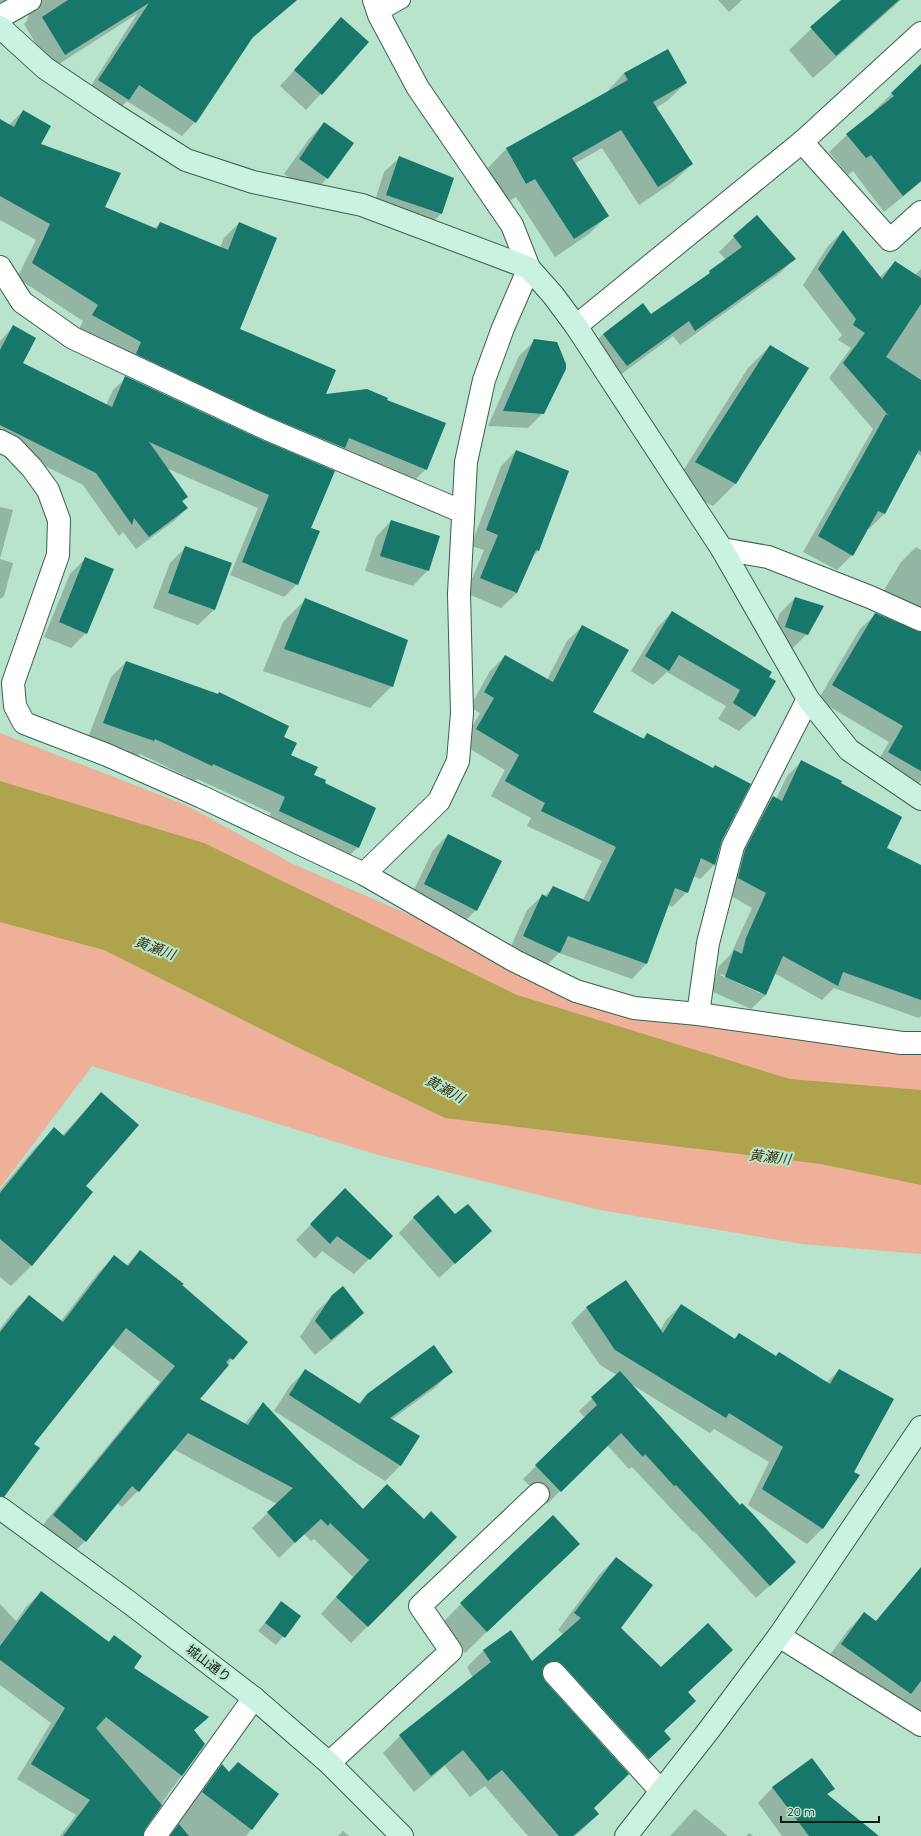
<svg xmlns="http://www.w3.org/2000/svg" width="921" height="1836" viewBox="0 0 921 1836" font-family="Quicksand,'Noto Sans JP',sans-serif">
  <rect width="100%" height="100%" fill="#b8e3cc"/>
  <path fill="#eeb099" d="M0,733L186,805L291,863L600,998L921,1040V1254L802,1244L600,1210L378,1155L92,1066L0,1188Z"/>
  <path fill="#afa34e" d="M0,781L204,843L517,995L790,1079L921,1090V1185L821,1164L445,1118L293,1045L104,950L0,922Z"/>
  <g fill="#0003" fill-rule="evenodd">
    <path d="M0,0H297L249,41L195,122L182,136L127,101L114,114L85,95L137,14L51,69L24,24L27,21L29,15L27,8L0,6Z"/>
    <path d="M718,0H742L729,12Z"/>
    <path d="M842,0H901L813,78L789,50Z"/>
    <path d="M341,19L368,42L306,110L280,86Z"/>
    <path d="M668,50L686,83L667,101L656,108L692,164L673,182L639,205L602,148L574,164L608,215L589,234L555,257L516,197L507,202L488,168L506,149L606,93L624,73Z"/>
    <path d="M921,65V182L884,212L853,171L848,175L829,152L847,135L875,113L874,111Z"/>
    <path d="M23,111L40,144L104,208L154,229L160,223L220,248L224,238L239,223L238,330L324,395L386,400L426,469L411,484L78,331L83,321L17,278L36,240L0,220V120L9,125Z"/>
    <path d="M324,123L327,178L312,194L284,174L309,139Z"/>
    <path d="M400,157L442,213L426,228L372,210L384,172Z"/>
    <path d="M843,231L880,277L895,262L915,275L921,269V456L917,453L884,514L869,529L867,528L852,555L837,570L803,552L873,429L829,378L851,348L838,340L842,335L803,285L828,246Z"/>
    <path d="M734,237L794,259L779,274L680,345L673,336L612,381L588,349L603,334L651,316L701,280L726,260L719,252Z"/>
    <path d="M13,327L22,363L106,405L113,390L126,378L310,528L297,584L284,597L230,575L258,508L166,468L187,497L182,502L187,508L174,521L136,549L123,532L119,536L83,485L0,443V341Z"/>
    <path d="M535,340L557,343L566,367L543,413L528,428L488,426L519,356Z"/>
    <path d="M770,346L807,368L735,484L713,506L674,485L748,368Z"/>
    <path d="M516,451L538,551L531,558L517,593L501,608L466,593L484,550L471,546L501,466Z"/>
    <path d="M0,507L13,510L0,559Z"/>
    <path d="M391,521L428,570L413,586L365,571L376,537Z"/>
    <path d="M916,547L921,550V616L881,595L901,562Z"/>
    <path d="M185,548L230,564L214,610L198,625L153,608L170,563Z"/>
    <path d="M0,559L13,563L4,596L0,599Z"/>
    <path d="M85,559L86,633L71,648L44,637L70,574Z"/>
    <path d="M795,598L807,634L791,650L770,642L780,613Z"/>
    <path d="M305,600L392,686L370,708L263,671L283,622Z"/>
    <path d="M672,612L771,672L755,716L739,731L718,719L726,706L667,672L653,685L631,671L657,628Z"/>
    <path d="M876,614L921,638V781L913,790L874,768L889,742L818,700L860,629Z"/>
    <path d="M582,627L592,712L642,739L647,734L721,840L714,865L700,879L693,876L687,892L672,907L668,905L646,964L632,979L559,953L545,967L509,951L527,910L542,896L544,897L553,887L583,900L602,861L527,826L531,818L491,796L505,770L462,744L480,713L470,707L490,671L505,656L547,680L567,641Z"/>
    <path d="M126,662L283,738L290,755L323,783L358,847L343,862L265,826L271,813L197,779L196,781L140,754L138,756L88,738L111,677Z"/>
    <path d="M801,762L840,783L886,849L921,866V1016L919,1018L834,988L822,1000L774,973L766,995L751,1009L711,991L719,966L731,954L752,908L724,892L758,811L773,797L776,799L787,776ZM721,974L760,991V993L720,975Z"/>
    <path d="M448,835L476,910L461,925L409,900L433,850Z"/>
    <path d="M101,1093L85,1186L32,1265L11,1286L0,1277V1190L34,1149L54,1129L62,1136Z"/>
    <path d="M345,1189L392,1236L354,1274L322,1251L315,1259L296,1240Z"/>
    <path d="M455,1216L490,1231L439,1278L399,1233L414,1217Z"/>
    <path d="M140,1251L181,1285L232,1359L198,1400L244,1424L263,1403L363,1510L424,1521L455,1537L351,1643L321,1614L353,1577L314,1539L311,1541L304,1534L279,1558L252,1528L277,1504L173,1449L138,1491L122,1507L117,1503L85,1541L69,1557L38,1531L160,1382L112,1345L32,1444L0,1496V1329L13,1312L29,1296L61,1321L98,1273L114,1257L126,1266Z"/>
    <path d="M626,1281L660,1331L666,1320L681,1305L734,1339L739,1334L775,1357L779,1353L826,1383L839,1370L822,1529L807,1544L748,1505L769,1462L714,1429L710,1433L631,1384L781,1575L756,1598L694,1531L693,1532L632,1467L629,1469L607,1445L547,1504L523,1479L585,1418L579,1411L617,1375L600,1365L571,1323L586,1308Z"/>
    <path d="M333,1296L363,1313L348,1328L315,1355L300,1337L317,1311Z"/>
    <path d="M305,1371L358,1404L367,1395L451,1371L436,1387L391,1420L418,1436L400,1466L385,1481L274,1411L290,1386Z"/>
    <path d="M616,1558L620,1628L661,1669L732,1650L687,1693L664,1731L670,1739L632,1775L546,1681L541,1678L593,1809L598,1814L581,1831L575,1836H528L485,1786L470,1797L445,1766L414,1792L383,1753L400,1736L473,1678L467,1667L484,1650L532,1662L564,1635L558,1630L599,1575Z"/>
    <path d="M556,1565L465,1653L439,1626L461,1604Z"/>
    <path d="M41,1593L108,1642L114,1636L132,1668L208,1717L193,1731L204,1744L144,1828L142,1836H60L76,1815L17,1779L51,1723L0,1685V1604L16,1621L26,1607Z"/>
    <path d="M282,1603L300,1617L276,1645L258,1631Z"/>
    <path d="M921,1612V1715L826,1660L849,1629L864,1614L889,1640Z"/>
    <path d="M238,1763L278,1795L246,1836H167L206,1781L222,1765L228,1773Z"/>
    <path d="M773,1787L833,1789L826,1795L878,1836H782L758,1803Z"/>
    <path d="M695,1809L728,1836H670Z"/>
    <path d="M343,1831L349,1836H338Z"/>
    <path d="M749,1833L753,1836H746Z"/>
  </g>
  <g fill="#17776a">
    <path d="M68,0H297L253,37L196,123L139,85L129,100L98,80L149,3L65,55L42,17Z"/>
    <path d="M841,0H899L836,56L810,27Z"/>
    <path d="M341,17L369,42L322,95L294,70Z"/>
    <path d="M668,49L687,83L653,102L693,164L658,187L621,130L572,158L609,216L574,239L535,179L526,184L506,148L628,80L624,73Z"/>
    <path d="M921,64V181L903,196L871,155L866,158L846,134L894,96L891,93Z"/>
    <path d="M23,110L51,126L41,144L121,173L105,207L157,229L160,222L228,250L239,222L277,238L240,329L336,370L326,394L367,389L388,398L387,400L446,423L427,470L349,438L345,448L270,417L136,354L141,342L92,315L98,305L32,263L50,224L0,196V119L14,127Z"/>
    <path d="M324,122L354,143L328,179L299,159Z"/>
    <path d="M399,156L454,178L442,214L386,195Z"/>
    <path d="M757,215L796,259L695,331L689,321L627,366L603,334L643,303L651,314L710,273L709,271L742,247L733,236Z"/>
    <path d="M843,230L882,279L895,261L921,278V304L886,357L921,380V452L919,450L885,514L878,511L853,556L818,536L886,414L889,416L843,363L865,333L853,325L856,319L818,269Z"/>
    <path d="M13,325L36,338L23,363L112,407L125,376L260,439L335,471L311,528L320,531L298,585L242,562L269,495L149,442L188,497L182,501L188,508L149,537L134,518L132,525L96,473L0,425V350Z"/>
    <path d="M534,339L557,342L566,364V369L544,414L503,411Z"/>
    <path d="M770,345L809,368L736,484L695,462Z"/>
    <path d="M516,450L569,471L539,551L536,550L517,593L480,578L498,535L486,530Z"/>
    <path d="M391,520L440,536L429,571L380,556Z"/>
    <path d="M185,546L232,563L215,610L168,593Z"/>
    <path d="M85,557L114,569L87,634L59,622Z"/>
    <path d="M795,597L824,606L808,635L785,627Z"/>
    <path d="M305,598L408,640L393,687L284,649Z"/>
    <path d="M672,611L772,672L769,677L776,681L755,717L733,703L740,690L679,655L669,671L645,656Z"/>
    <path d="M875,613L921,632V771L888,752L903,726L832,685Z"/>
    <path d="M582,625L629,650L593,712L644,739L647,733L713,768L715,765L751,784L722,840L715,865L701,858L688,893L675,888L647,964L568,936L560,953L523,936L542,894L547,897L553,886L589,902L616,847L541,811L545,803L505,781L519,755L476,729L494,698L484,692L505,655L553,682Z"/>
    <path d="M126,661L218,694L219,692L289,726L284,737L297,743L291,755L318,767L314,775L326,780L325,783L376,808L359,848L279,811L285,797L213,764L212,766L155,739L154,741L103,723Z"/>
    <path d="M801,760L842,781L841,783L902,817L887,848L921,865V1000L843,972L838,986L783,956L766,995L725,977L734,950L742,954L746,938L766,893L738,878L745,850L773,796L782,801Z"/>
    <path d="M448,834L502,861L477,911L424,884Z"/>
    <path d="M101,1092L139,1125L86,1186L93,1192L32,1266L0,1239V1193L54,1127L64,1136Z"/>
    <path d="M345,1188L393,1236L370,1260L337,1236L330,1244L310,1224Z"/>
    <path d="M438,1195L455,1214L468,1204L492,1231L455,1264L413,1217Z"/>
    <path d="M140,1250L184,1284L182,1285L248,1342L233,1360L230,1358L226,1362L229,1365L200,1399L248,1425L263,1402L363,1509L387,1484L424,1519L431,1511L457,1537L368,1627L336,1597L369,1560L330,1523L328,1526L321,1519L295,1543L267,1512L293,1488L188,1433L139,1492L132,1486L86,1542L53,1515L175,1366L126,1328L34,1444L40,1448L4,1497L0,1496V1332L29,1295L63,1322L114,1255L128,1266Z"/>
    <path d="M626,1280L663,1333L681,1304L735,1339L739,1333L776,1356L779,1352L830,1384L839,1369L894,1399L854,1472L860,1475L823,1529L762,1489L783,1447L729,1413L726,1418L615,1350L586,1307Z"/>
    <path d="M343,1286L364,1313L331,1340L315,1321L332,1295Z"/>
    <path d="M434,1345L453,1372L390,1418L420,1436L401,1466L289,1395L305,1369L360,1404L367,1394Z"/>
    <path d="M620,1371L740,1505L742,1503L751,1512L796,1562L770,1586L676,1485L674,1486L645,1454L643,1457L621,1433L561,1492L535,1465L597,1405L591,1397Z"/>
    <path d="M553,1515L580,1544L487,1632L460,1603Z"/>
    <path d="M616,1557L653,1585L621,1628L661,1667L708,1623L733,1650L688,1692L696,1701L664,1731L671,1739L649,1759L563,1665L558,1661H552L546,1664L542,1669V1675L545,1681L629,1774L594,1808L599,1814L573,1836H559L502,1770L488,1781L463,1750L431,1776L399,1735L491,1662L483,1650L511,1630L532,1661L581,1618L574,1613Z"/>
    <path d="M921,1567V1681L911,1694L841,1644L864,1612L876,1621Z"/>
    <path d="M41,1591L109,1642L114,1635L142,1656L134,1668L209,1717L194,1730L205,1744L182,1776L106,1717L96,1728L162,1805L145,1829L143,1836H63L90,1800L31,1764L65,1708L0,1660V1646Z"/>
    <path d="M281,1601L301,1616L285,1638L265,1623Z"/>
    <path d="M812,1758L835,1789L827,1794L879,1836H809L772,1787Z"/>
    <path d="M238,1762L279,1794L252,1830L202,1792L222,1764L229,1772Z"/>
    <path d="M179,1824L189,1836H170Z"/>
  </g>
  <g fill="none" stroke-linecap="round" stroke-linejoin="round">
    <defs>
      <path id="lane" d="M379,13L402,0"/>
      <g id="street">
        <path d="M0,17L30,0"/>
        <path d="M802,142L890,240L921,212"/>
        <path d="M0,267L22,302L73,338L265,428L463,512"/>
        <path d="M576,326L802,142L921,33"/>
        <path d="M0,441L12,447L32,468L48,490L59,520L58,555L13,683L15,706L24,723L107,755L202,797L364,874L515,961L576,991L634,1008L698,1014L708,943L733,846L808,699"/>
        <path d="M722,549L768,557L870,597L921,620"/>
        <path d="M364,874L439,801L458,761L462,713L459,594L466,462L484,380L503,328L529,268L512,225L418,88L379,15L374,0"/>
        <path d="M698,1014L902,1043H921"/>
        <path d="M779,1636L921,1725"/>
        <path d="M554,1673L661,1791"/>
        <path d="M329,1763L451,1651L420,1606L538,1494"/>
        <path d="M155,1836L254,1698"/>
      </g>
      <g id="secondary">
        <path d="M0,27L45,68L112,113L186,160L253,182L362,205L529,268L553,295L576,326L722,549L808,699L849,750L921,799"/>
        <path d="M0,1508L130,1603L254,1698L329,1763L402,1836"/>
        <path d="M626,1836L709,1730L779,1636L921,1427"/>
      </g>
    </defs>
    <use href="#lane" stroke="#39614d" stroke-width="18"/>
    <use href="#street" stroke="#39614d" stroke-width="24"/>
    <use href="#secondary" stroke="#39614d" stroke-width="24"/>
    <use href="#lane" stroke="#fff" stroke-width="16"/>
    <use href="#street" stroke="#fff" stroke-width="22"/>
    <use href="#secondary" stroke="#c9f2e0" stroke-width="22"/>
  </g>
  <g text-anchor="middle" stroke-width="4" stroke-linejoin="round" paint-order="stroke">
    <g font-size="13" fill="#0d1e15" stroke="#b8e3cc">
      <text transform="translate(209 1663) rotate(37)" y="5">城山通り</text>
    </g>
    <g font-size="14" font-style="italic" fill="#3b3610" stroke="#b8e3cc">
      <text transform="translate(155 948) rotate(20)" y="5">黄瀬川</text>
      <text transform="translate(445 1089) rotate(29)" y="5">黄瀬川</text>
      <text transform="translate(770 1157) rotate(7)" y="5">黄瀬川</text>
    </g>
  </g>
  <path d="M781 1816v6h98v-6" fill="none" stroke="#0d1e15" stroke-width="2"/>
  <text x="787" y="1816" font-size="12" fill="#0d1e15" stroke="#b8e3cc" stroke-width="3" paint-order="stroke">20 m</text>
</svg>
